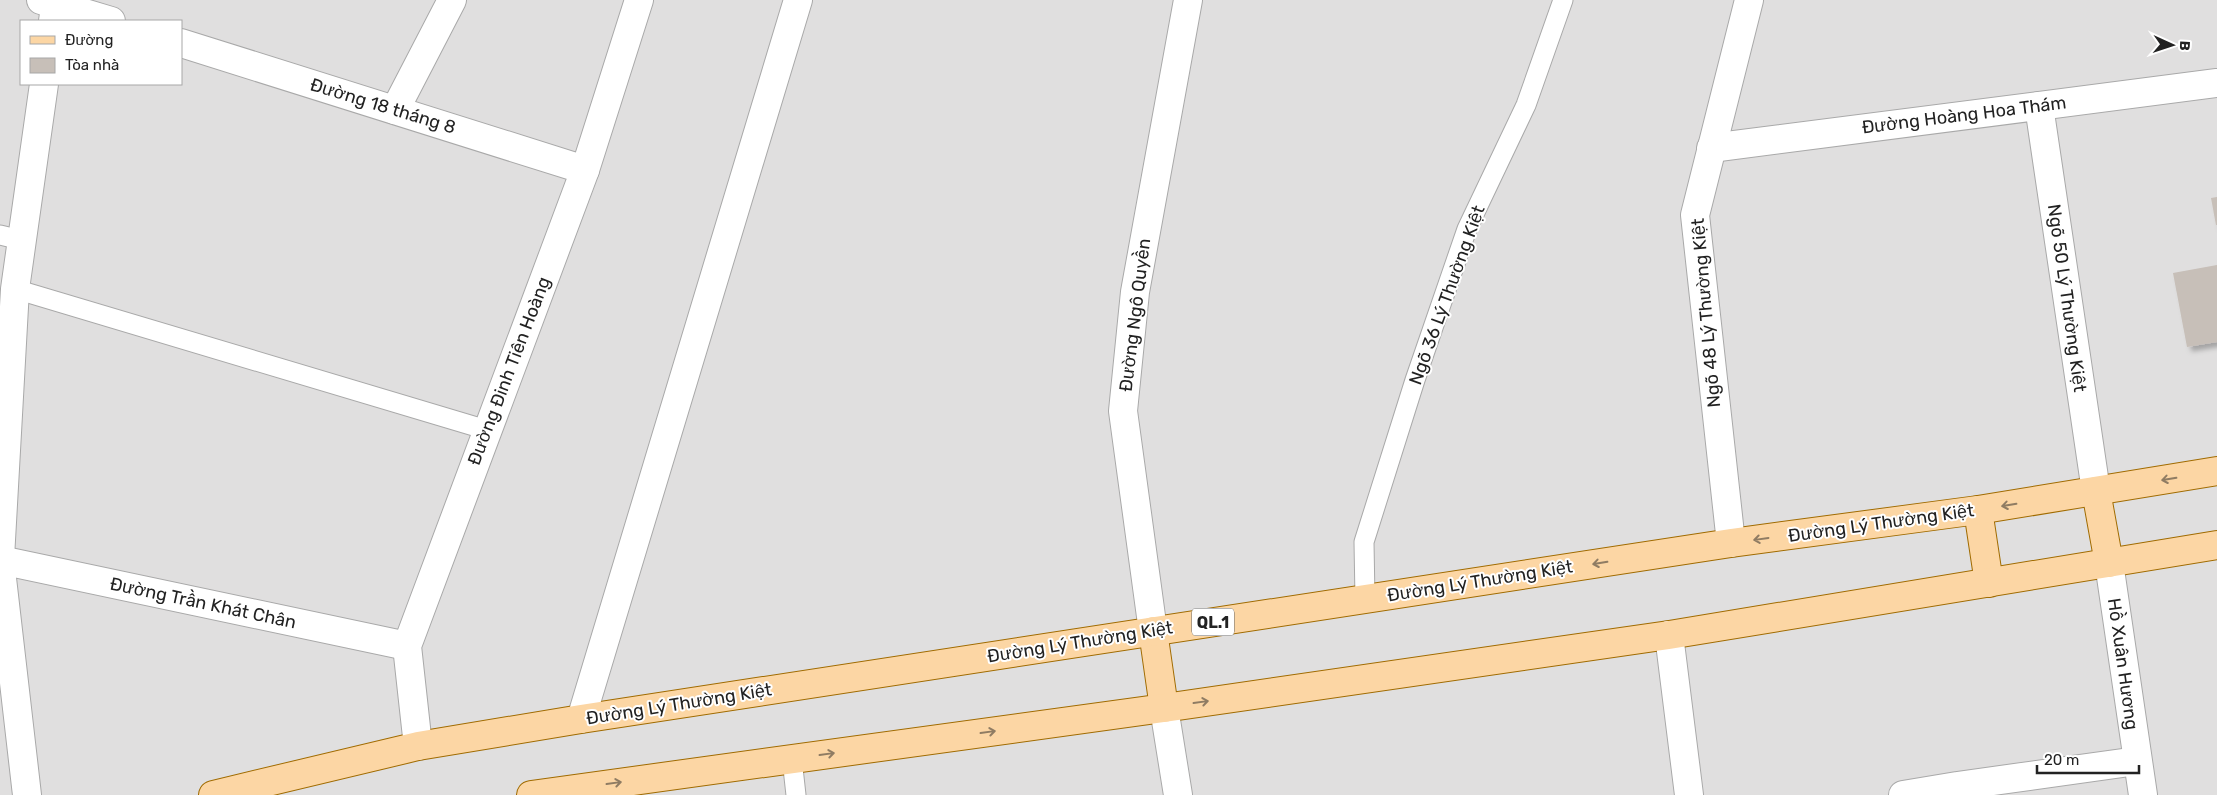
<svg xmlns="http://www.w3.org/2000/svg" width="2217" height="795" viewBox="0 0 2217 795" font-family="Rubik,sans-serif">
  <defs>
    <filter id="shadow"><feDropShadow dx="4.5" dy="4.5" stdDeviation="2.5" flood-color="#0004"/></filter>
  </defs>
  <rect width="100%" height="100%" fill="#f2efe9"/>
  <path fill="#e0dfdf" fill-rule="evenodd" d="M0,0H2217V795H0ZM21,21H181V84H21Z"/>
  <g fill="#c7bfb8" filter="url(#shadow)">
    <path d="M2217,197V225H2216L2211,198Z"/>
    <path d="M2217,265V342L2187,347L2173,273Z"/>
  </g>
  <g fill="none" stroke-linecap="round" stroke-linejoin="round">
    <defs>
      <g id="service">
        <path d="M0,235L21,240"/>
        <path d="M15,289L487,430"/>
        <path d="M1365,599L1364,542L1415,380L1467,229L1526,105L1563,0"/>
        <path d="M792,759L796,795"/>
      </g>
      <g id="minor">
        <path d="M41,0L111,21"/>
        <path d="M181,43L585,170"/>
        <path d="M2039,106L2096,491"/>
        <path d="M395,110L452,0"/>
        <path d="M1711,148L2217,83"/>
        <path d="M1731,543L1695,215L1749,0"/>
        <path d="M0,560L407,646"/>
        <path d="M2109,563L2143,795"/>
        <path d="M1153,631L1123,411L1135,292L1188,0"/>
        <path d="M1669,635L1689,795"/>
        <path d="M1164,708L1178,795"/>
        <path d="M581,719L798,0"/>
        <path d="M1903,795L1957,786L2137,761"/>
      </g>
      <g id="tertiary">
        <path d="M53,21L56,0"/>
        <path d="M0,558L15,289L44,84"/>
        <path d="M0,561L27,795"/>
        <path d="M418,746L407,646L585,170L639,0"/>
      </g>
      <g id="primary">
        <path d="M2096,491L2109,563"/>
        <path d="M1978,510L1989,583"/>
        <path d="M1153,631L1164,708"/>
        <path d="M213,795L418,746L581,719L1731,543L1978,510L2217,471"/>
        <path d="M531,795L1164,708L1669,635L2217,545"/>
      </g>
    </defs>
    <use href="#service" stroke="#a9a9a9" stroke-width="21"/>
    <use href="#minor" stroke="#a9a9a9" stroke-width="30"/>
    <use href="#tertiary" stroke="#a9a9a9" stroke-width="30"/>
    <use href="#primary" stroke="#a06b00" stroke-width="30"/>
    <use href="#service" stroke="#fff" stroke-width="19"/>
    <use href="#minor" stroke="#fff" stroke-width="28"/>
    <use href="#tertiary" stroke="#fff" stroke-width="28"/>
    <use href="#primary" stroke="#fcd6a4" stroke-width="28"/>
  </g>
  <defs><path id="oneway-shaft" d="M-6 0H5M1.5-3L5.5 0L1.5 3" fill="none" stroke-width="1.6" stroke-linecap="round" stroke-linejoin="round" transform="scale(1.25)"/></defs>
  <g stroke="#8f7c63">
    <use href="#oneway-shaft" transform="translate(2169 479) rotate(171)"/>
    <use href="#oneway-shaft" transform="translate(2009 505) rotate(171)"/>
    <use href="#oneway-shaft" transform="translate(1761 539) rotate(172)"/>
    <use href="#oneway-shaft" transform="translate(1600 563) rotate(171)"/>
    <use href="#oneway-shaft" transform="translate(1201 702) rotate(-8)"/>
    <use href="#oneway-shaft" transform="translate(988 732) rotate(-8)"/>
    <use href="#oneway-shaft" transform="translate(827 754) rotate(-8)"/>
    <use href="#oneway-shaft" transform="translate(614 783) rotate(-8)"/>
  </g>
  <g text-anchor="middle" stroke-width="4" stroke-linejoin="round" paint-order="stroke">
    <rect fill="#fff" stroke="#646464" stroke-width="1" x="1192" y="608.5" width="42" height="27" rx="4"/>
    <g font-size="16" font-weight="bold" fill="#222">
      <text x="1213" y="628">QL.1</text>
    </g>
    <g font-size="18" fill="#222" stroke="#fff">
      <text transform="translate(383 106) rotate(17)" y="6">Đường 18 tháng 8</text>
      <text transform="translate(1964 115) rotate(-7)" y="6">Đường Hoàng Hoa Thám</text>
      <text transform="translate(1447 295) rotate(-70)" y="6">Ngõ 36 Lý Thường Kiệt</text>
      <text transform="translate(2067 298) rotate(82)" y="6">Ngõ 50 Lý Thường Kiệt</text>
      <text transform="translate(1706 313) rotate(-95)" y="6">Ngõ 48 Lý Thường Kiệt</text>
      <text transform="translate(1135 315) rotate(-83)" y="6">Đường Ngô Quyền</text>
      <text transform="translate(509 371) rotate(-69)" y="6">Đường Đinh Tiên Hoàng</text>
      <text transform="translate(1881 523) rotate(-8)" y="6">Đường Lý Thường Kiệt</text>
      <text transform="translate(1480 581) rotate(-9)" y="6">Đường Lý Thường Kiệt</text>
      <text transform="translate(203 603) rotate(12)" y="6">Đường Trần Khát Chân</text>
      <text transform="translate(1080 642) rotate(-9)" y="6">Đường Lý Thường Kiệt</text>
      <text transform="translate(2123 664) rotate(82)" y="6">Hồ Xuân Hương</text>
      <text transform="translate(679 704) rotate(-9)" y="6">Đường Lý Thường Kiệt</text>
    </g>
  </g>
  <rect x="20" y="20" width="162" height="65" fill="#ffffff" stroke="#a7a7a7"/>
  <rect x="30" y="36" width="25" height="8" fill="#fcd6a4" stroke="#a7a7a7"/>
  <text x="65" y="45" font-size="15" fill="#222222">Đường</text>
  <rect x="30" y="58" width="25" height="15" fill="#c7bfb8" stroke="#a7a7a7"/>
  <text x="65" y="70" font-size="15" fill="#222222">Tòa nhà</text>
  <g transform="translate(2172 45) rotate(93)" stroke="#ffffff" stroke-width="4" paint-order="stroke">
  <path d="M0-4L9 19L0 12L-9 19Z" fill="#222222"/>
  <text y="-8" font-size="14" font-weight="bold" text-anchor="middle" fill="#222222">B</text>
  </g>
  <path d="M2037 765v8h102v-8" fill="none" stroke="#222222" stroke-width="2.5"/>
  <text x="2044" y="765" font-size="15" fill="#222222" stroke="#ffffff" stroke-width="4" paint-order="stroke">20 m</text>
</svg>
